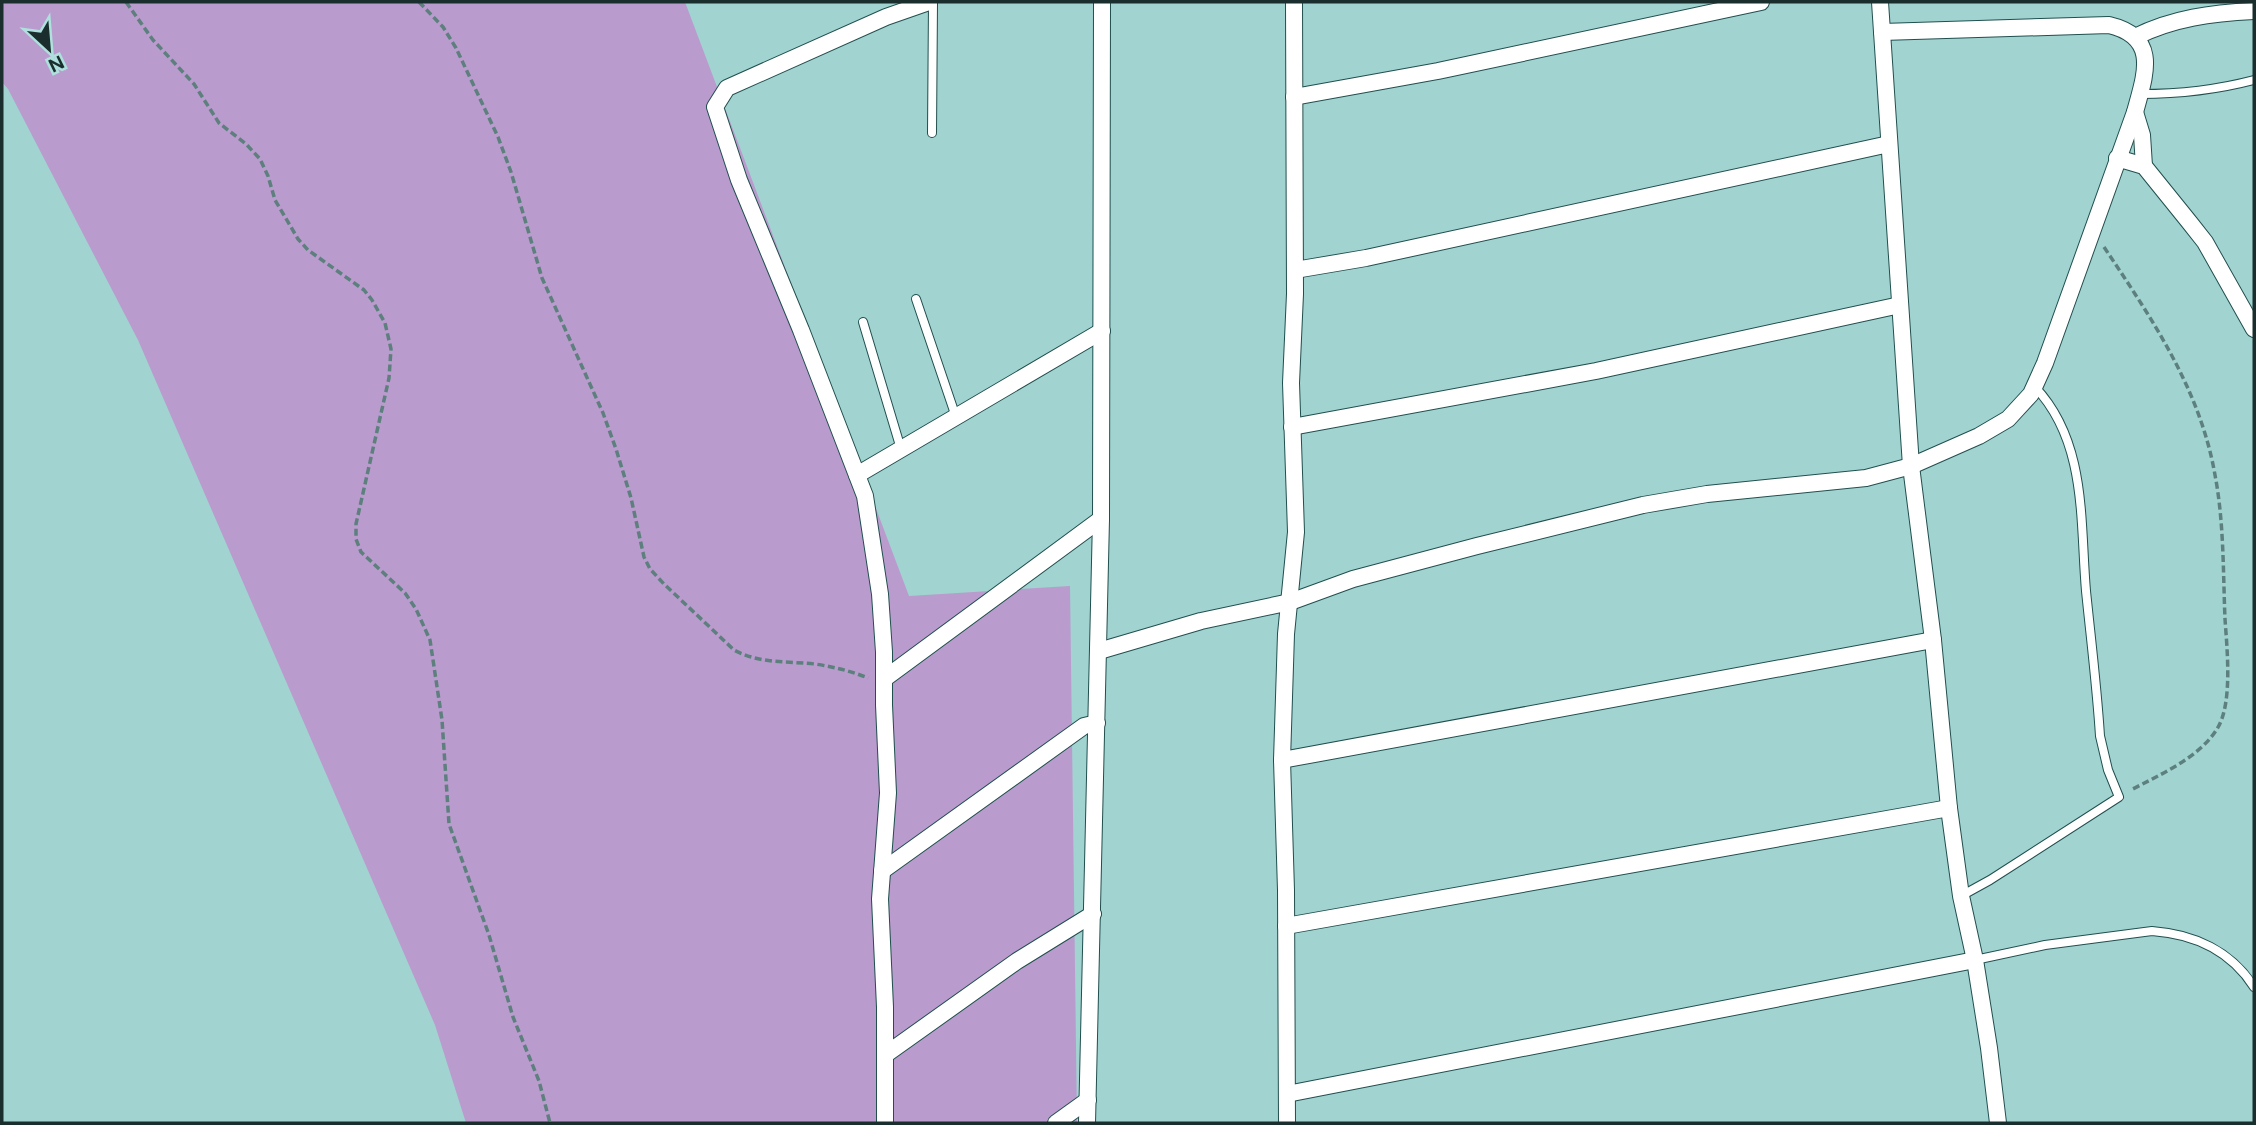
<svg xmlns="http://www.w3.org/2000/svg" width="2256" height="1125" viewBox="0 0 2256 1125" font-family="Figtree,sans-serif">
  <rect width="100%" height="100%" fill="#a1d3d1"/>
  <path fill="#ba9bcd" d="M2,2H685L909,596L1070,586L1077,1123H466L435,1025L138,340L8,89L2,82Z"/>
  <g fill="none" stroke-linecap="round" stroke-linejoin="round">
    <defs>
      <g id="lane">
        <path d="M2140,94C2179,94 2216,90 2254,80"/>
        <path d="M932,133L933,2"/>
        <path d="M916,299L956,417"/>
        <path d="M863,322L901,449"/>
        <path d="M1961,896L1990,880L2119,797L2108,770L2100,736C2097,688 2091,640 2086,591C2080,521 2087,442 2035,387"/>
        <path d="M1975,960L2045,945L2152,931C2194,934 2231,951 2254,987"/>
      </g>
      <g id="street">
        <path d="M1880,2L1911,466L1933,640L1949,808L1961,896L1975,960L1989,1048L1998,1123"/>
        <path d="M2135,37C2173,18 2212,13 2254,11"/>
        <path d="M1294,97L1438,71L1761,2"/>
        <path d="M2135,112L2142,135L2144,166"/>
        <path d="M2117,158L2144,166L2190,223L2205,242L2254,329"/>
        <path d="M1295,270L1366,258L1889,144"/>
        <path d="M1292,427L1596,371L1900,305"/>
        <path d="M857,475L1102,331"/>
        <path d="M1099,651L1201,621L1290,602L1353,579L1477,546L1643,505L1707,494L1866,478L1911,466L1979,436L2008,419L2031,394L2045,363L2135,112C2145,75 2160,37 2109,25L1882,32"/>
        <path d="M884,679L1101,519"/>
        <path d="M1282,760L1933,640"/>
        <path d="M882,871L1084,726L1097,723"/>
        <path d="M1286,926L1949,808"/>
        <path d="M885,1055L1017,961L1093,914"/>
        <path d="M1287,1094L1975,960"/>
        <path d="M885,1123V1007L880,899L888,793L884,705V652L880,594L865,496L801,330L739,180L715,107L727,88L886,17L929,2"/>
        <path d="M1056,1123L1088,1100"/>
        <path d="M1087,1123L1101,519L1102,2"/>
        <path d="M1287,1123L1286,890L1282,760L1286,634L1296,532L1291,383L1295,294L1294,2"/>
      </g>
    </defs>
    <use href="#lane" stroke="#204f4e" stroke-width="10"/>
    <use href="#street" stroke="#204f4e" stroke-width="18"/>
    <g stroke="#5d807e" stroke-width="3.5" stroke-dasharray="7 3.5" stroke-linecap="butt">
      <path d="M126,2L153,40L194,84L219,123L246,144L260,159L268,176L275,200L298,239L308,250L364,290L372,300L385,323L391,349L389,378L356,524V539L361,552L405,593L416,609L430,640L442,720L449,824L489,935L513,1017L539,1081L550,1123"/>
      <path d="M419,2L443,27L456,48L498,137L511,172L542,278L603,413L616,449L631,498L644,557L650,569L664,584L734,650C760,664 787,661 815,664C834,667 851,671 868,678"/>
      <path d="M2104,247C2152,319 2200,389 2215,475C2224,522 2223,571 2225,619C2227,649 2233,704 2217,729C2199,758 2159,775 2131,790"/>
    </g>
    <use href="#lane" stroke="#fff" stroke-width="8"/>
    <use href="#street" stroke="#fff" stroke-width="16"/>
  </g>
  <rect width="2256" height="1125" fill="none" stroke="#1a2e2d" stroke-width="7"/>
  <g transform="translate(49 49) rotate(154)" stroke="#aee0de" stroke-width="5" paint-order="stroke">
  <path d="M0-5L12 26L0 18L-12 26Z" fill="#1a2e2d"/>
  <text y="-10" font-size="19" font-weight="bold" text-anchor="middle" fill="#1a2e2d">N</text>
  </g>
</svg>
